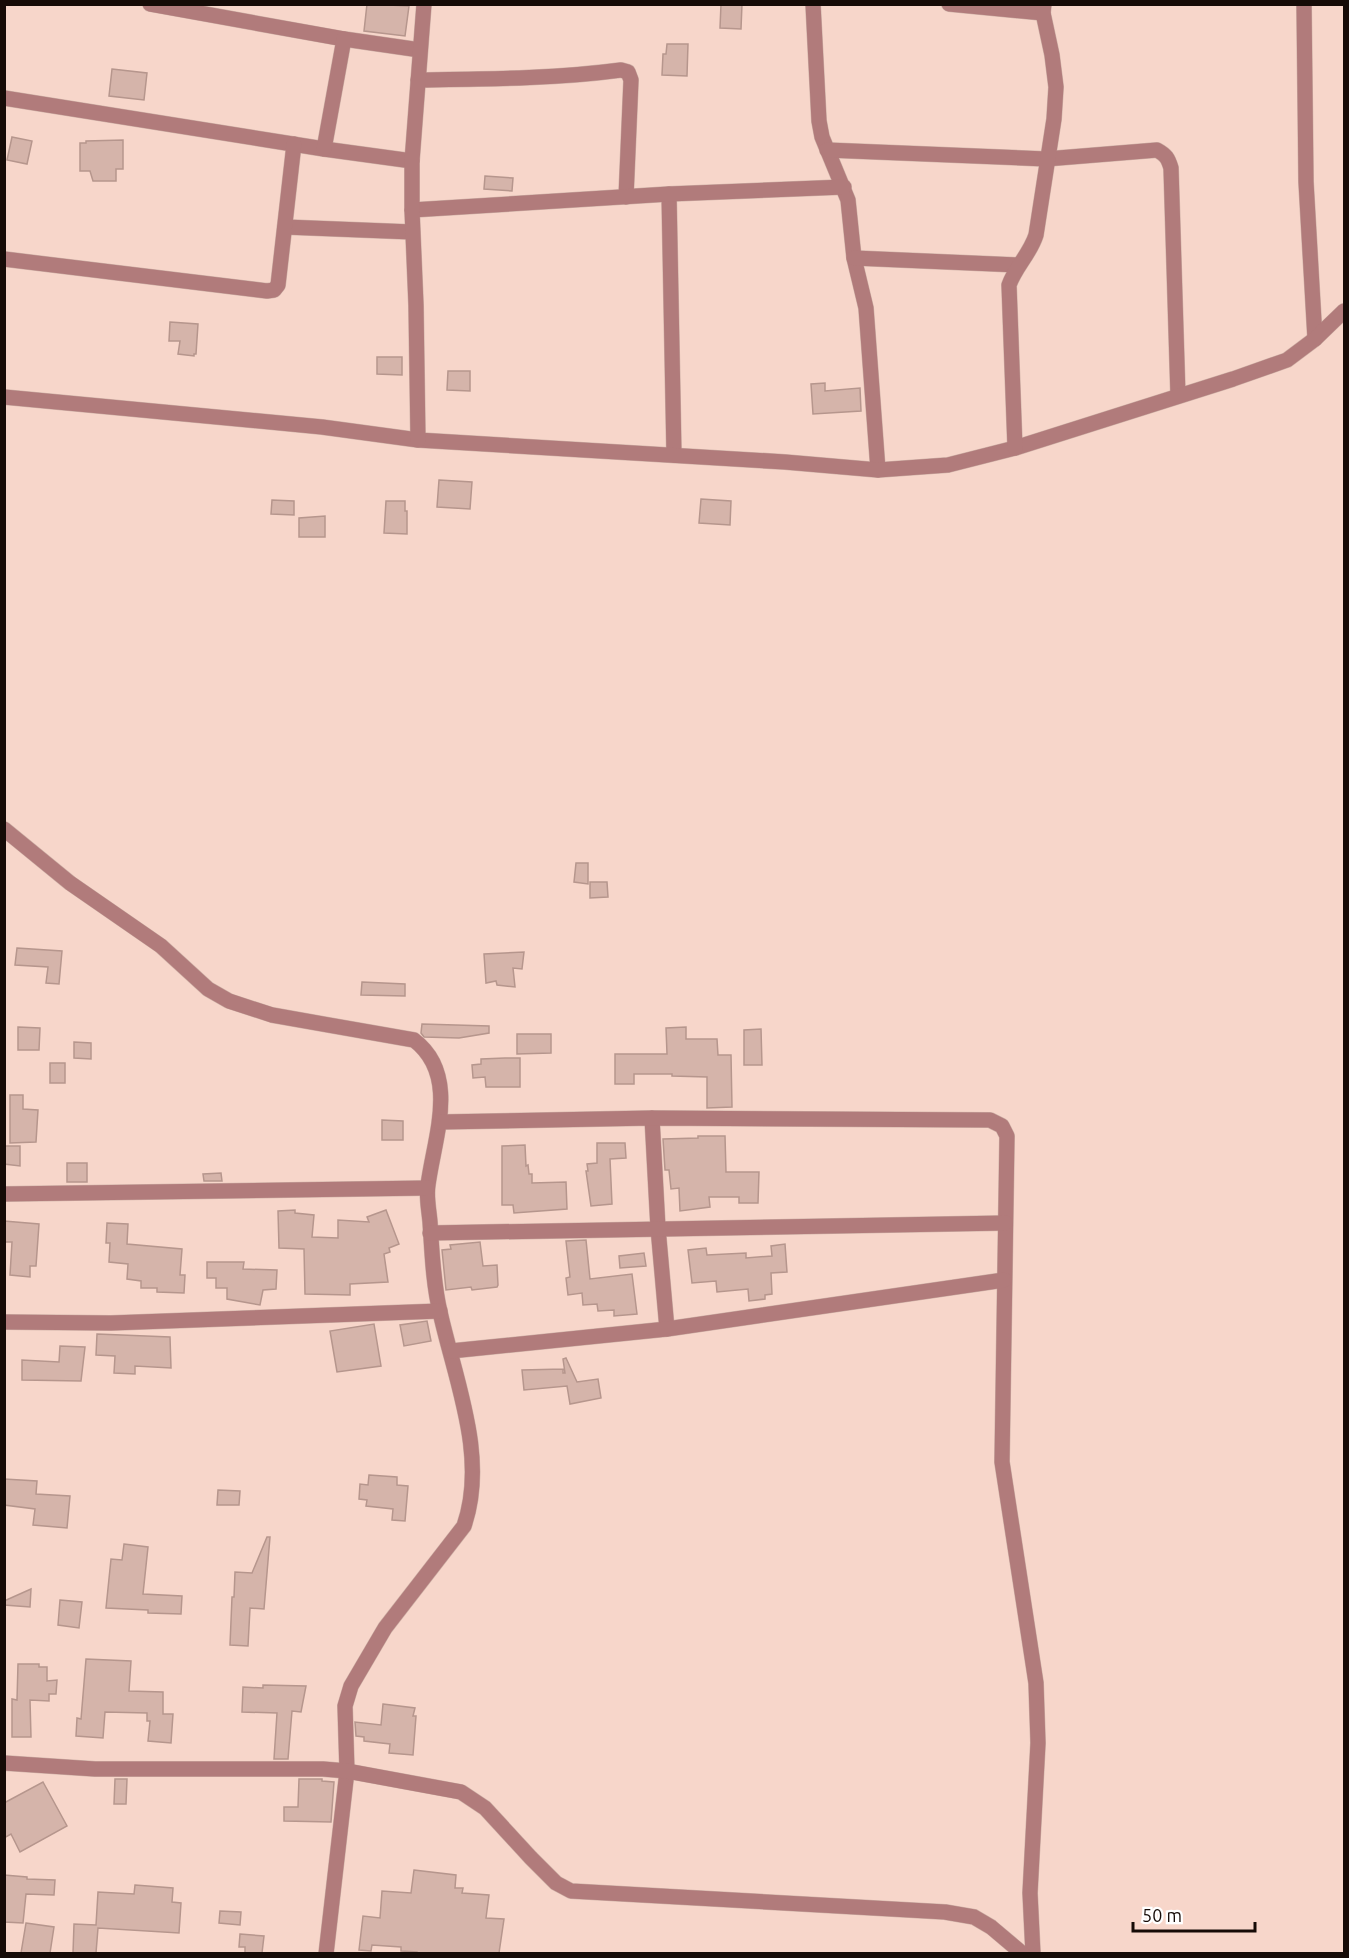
<svg xmlns="http://www.w3.org/2000/svg" width="1349" height="1958" viewBox="0 0 1349 1958" font-family="Ubuntu,sans-serif">
  <rect width="100%" height="100%" fill="#f7d6ca"/>
  <g fill="#d5b4aa" stroke="#b6968d" stroke-width="1.5">
    <path d="M367,4L409,6L405,36L364,31Z"/>
    <path d="M721,4H742L741,29L720,28Z"/>
    <path d="M667,44H688L687,76L662,75L663,54H666Z"/>
    <path d="M112,69L147,73L144,100L109,96Z"/>
    <path d="M12,137L32,141L27,164L7,160Z"/>
    <path d="M123,140V169H116V181H93L90,171H80V143H86V141Z"/>
    <path d="M485,176L513,178L512,191L484,189Z"/>
    <path d="M170,322L198,324L196,354H194V356L178,354L180,341H169Z"/>
    <path d="M377,357H402V375L377,374Z"/>
    <path d="M448,371H470V391L447,390Z"/>
    <path d="M825,383V391L860,388L861,411L813,414L811,384Z"/>
    <path d="M439,480L472,482L470,509L437,507Z"/>
    <path d="M701,499L731,501L730,525L699,523Z"/>
    <path d="M272,500L294,501V515L271,514Z"/>
    <path d="M386,501H405V511H407V534L384,533Z"/>
    <path d="M325,516V537H299V518Z"/>
    <path d="M576,863H588V884L574,882Z"/>
    <path d="M590,882H607L608,897L590,898Z"/>
    <path d="M17,948L62,951L59,984L46,983L48,967L15,965Z"/>
    <path d="M524,952L522,969L513,968L515,987L497,985L496,981L486,983L484,954Z"/>
    <path d="M362,982L405,984V996L361,995Z"/>
    <path d="M422,1024L489,1026V1033L459,1038L424,1037L421,1033Z"/>
    <path d="M18,1027L40,1028L39,1050H18Z"/>
    <path d="M686,1027V1039H717L718,1055H731L732,1107L707,1108V1077L672,1076V1074H634V1084H615V1054H667L666,1028Z"/>
    <path d="M761,1029L762,1065H744V1030Z"/>
    <path d="M517,1034H551V1053L517,1054Z"/>
    <path d="M74,1042L91,1043V1059L74,1058Z"/>
    <path d="M505,1058H520V1087H486L485,1077L473,1078L472,1065L481,1064V1059Z"/>
    <rect x="50" y="1063" width="15" height="20"/>
    <path d="M10,1095H23V1109L38,1110L36,1142L10,1143Z"/>
    <path d="M382,1120L403,1121V1140H382Z"/>
    <path d="M698,1136H725L726,1172H759L758,1203H739V1197H709L710,1207L680,1211L679,1188L671,1189L669,1170H665L663,1139L698,1138Z"/>
    <path d="M597,1143H625L626,1158L610,1159L612,1204L591,1206L586,1171H588L587,1164L597,1163Z"/>
    <path d="M525,1145L526,1166L528,1165L529,1174H532V1183L566,1182L567,1209L514,1213L513,1205H502V1146Z"/>
    <path d="M4,1146H20V1166L4,1164Z"/>
    <rect x="67" y="1163" width="20" height="19"/>
    <path d="M221,1173L222,1181H204L203,1174Z"/>
    <path d="M295,1210V1213L314,1215L312,1237L338,1238V1220L369,1222L367,1217L386,1210L399,1244L389,1248L390,1252L384,1254L388,1282L350,1284V1295L305,1294L304,1249L279,1248L278,1211Z"/>
    <path d="M4,1221L39,1224L36,1266H30V1277L10,1275L12,1242H4Z"/>
    <path d="M107,1223L128,1224L127,1244L182,1249L180,1275H185L184,1293L157,1292V1288H141V1281L127,1279L128,1264L109,1262L110,1243H106Z"/>
    <path d="M586,1240L590,1279L632,1274L637,1314L614,1316V1310L598,1311L597,1304L583,1305L582,1293L568,1295L566,1278L570,1277L566,1241Z"/>
    <path d="M480,1242L483,1266L497,1265L498,1285L497,1287L472,1290L471,1287L446,1290L442,1250L451,1249L450,1245Z"/>
    <path d="M785,1244L787,1272L771,1273L772,1294L765,1295V1299L749,1301L748,1289L717,1292L716,1281L692,1283L688,1250L706,1248L707,1255L746,1253V1258L772,1256L771,1246Z"/>
    <path d="M644,1253L646,1266L620,1268L619,1256Z"/>
    <path d="M207,1262H244L243,1269L277,1270L276,1289L263,1290L260,1305L227,1299V1288H216V1278H207Z"/>
    <path d="M427,1321L431,1341L404,1346L400,1325Z"/>
    <path d="M374,1324L381,1366L337,1372L330,1331Z"/>
    <path d="M97,1334L170,1337L171,1368L135,1366V1374L114,1373L115,1356L96,1355Z"/>
    <path d="M60,1346L85,1347L81,1381L22,1380V1360L59,1362Z"/>
    <path d="M566,1358L577,1382L598,1379L601,1398L570,1404L567,1386L524,1390L522,1370L563,1369V1373H565L563,1359Z"/>
    <path d="M369,1475L397,1477V1485L408,1486L405,1521L392,1520L393,1509L366,1506L367,1500L359,1499L360,1484L368,1485Z"/>
    <path d="M4,1479L37,1481L36,1494L70,1496L67,1528L33,1525L35,1509L4,1505Z"/>
    <path d="M218,1490L240,1491L239,1505H217Z"/>
    <path d="M267,1537H270L264,1609L250,1608L248,1646L230,1645L232,1597H234L235,1572L252,1573Z"/>
    <path d="M124,1544L148,1547L143,1594L182,1596L181,1614L148,1613V1610L106,1608L111,1559L122,1560Z"/>
    <path d="M31,1589L30,1607L4,1605V1601Z"/>
    <path d="M60,1600L82,1602L79,1628L58,1625Z"/>
    <path d="M86,1659L131,1661L129,1691L163,1692V1714H173L171,1743L148,1741L150,1721H147V1713L105,1712L103,1738L76,1736L77,1718L81,1719Z"/>
    <path d="M18,1664H39V1667H47V1681L57,1680L56,1694H49V1701L30,1700L31,1737H12V1699L17,1700Z"/>
    <path d="M263,1685L306,1686L301,1712L292,1711L288,1759H274L277,1713L242,1712L243,1687L263,1688Z"/>
    <path d="M383,1704L415,1708L413,1716H416L413,1755L389,1753L390,1744L364,1741V1737L356,1736L355,1722L381,1725Z"/>
    <path d="M115,1779H127L126,1804H114Z"/>
    <path d="M299,1779H322V1781L334,1782L331,1822L284,1821V1807H298Z"/>
    <path d="M43,1782L67,1826L20,1852L11,1834L4,1838V1803Z"/>
    <path d="M414,1870L456,1875L455,1888H463L462,1893L489,1895L486,1918L504,1919L499,1953H417V1952L401,1951V1947L372,1945L371,1951L359,1950L363,1916L380,1918L382,1891L411,1893Z"/>
    <path d="M4,1875L27,1877V1879L55,1880L54,1895L26,1894L23,1923L4,1922Z"/>
    <path d="M135,1885L173,1888L172,1902L181,1903L179,1933L98,1928L96,1953H73L74,1924L96,1925L98,1892L134,1894Z"/>
    <path d="M220,1911L241,1912L240,1925L219,1923Z"/>
    <path d="M26,1923L54,1927L50,1953H21Z"/>
    <path d="M240,1934L264,1936L262,1953H245V1947H239Z"/>
  </g>
  <g fill="none" stroke-linecap="round" stroke-linejoin="round">
    <defs>
      <g id="minor">
        <path d="M150,4L344,39L420,50"/>
        <path d="M813,4L819,121L822,137L848,200L854,258L866,308L878,470"/>
        <path d="M949,4L1043,13"/>
        <path d="M1304,4L1306,182L1315,339"/>
        <path d="M418,80C486,79 553,79 621,70L628,72L631,80L626,197"/>
        <path d="M4,98L324,149L412,161"/>
        <path d="M324,149L344,39"/>
        <path d="M827,150L1046,159L1157,150C1166,155 1168,158 1171,168L1178,396"/>
        <path d="M669,194L674,455"/>
        <path d="M412,210L669,194L844,187"/>
        <path d="M285,227L412,232"/>
        <path d="M854,258L1018,265"/>
        <path d="M4,259L267,291L274,290L278,285L294,144"/>
        <path d="M4,397L322,427L418,440L785,462L878,470L948,465L1015,448L1233,379L1287,360L1315,339L1344,311"/>
        <path d="M418,440L416,305L412,210V161L424,4"/>
        <path d="M1015,448L1009,285C1016,266 1030,254 1036,235L1054,119L1056,87L1052,55L1043,13L1044,4"/>
        <path d="M4,829L70,883L161,946L208,989L229,1001L272,1015L414,1040C460,1075 434,1138 428,1185C426,1197 429,1210 430,1222C432,1251 433,1283 440,1312C455,1380 488,1457 464,1526L385,1628L351,1686L345,1706L347,1771L326,1954"/>
        <path d="M652,1118L658,1228L667,1329"/>
        <path d="M440,1122L652,1118L990,1120L1002,1126L1007,1136L1002,1462L1036,1683L1038,1743L1030,1893L1033,1954"/>
        <path d="M4,1194L427,1188"/>
        <path d="M430,1233L1005,1223"/>
        <path d="M4,1322L111,1323L440,1311"/>
        <path d="M451,1351L667,1329L1004,1280"/>
        <path d="M4,1763L95,1769H323L347,1771L461,1792L485,1808L531,1858L556,1883L571,1891L945,1912L974,1917L991,1927L1023,1954"/>
      </g>
    </defs>
    <use href="#minor" stroke="#ceb1a7" stroke-width="16"/>
    <use href="#minor" stroke="#b17b7b" stroke-width="15"/>
  </g>
  <rect width="1349" height="1958" fill="none" stroke="#160b07" stroke-width="12"/>
  <path d="M1133 1922v9h122v-9" fill="none" stroke="#160b07" stroke-width="3"/>
  <text x="1142" y="1922" font-size="18" fill="#160b07" stroke="#ffffff" stroke-width="4.5" paint-order="stroke">50 m</text>
</svg>
